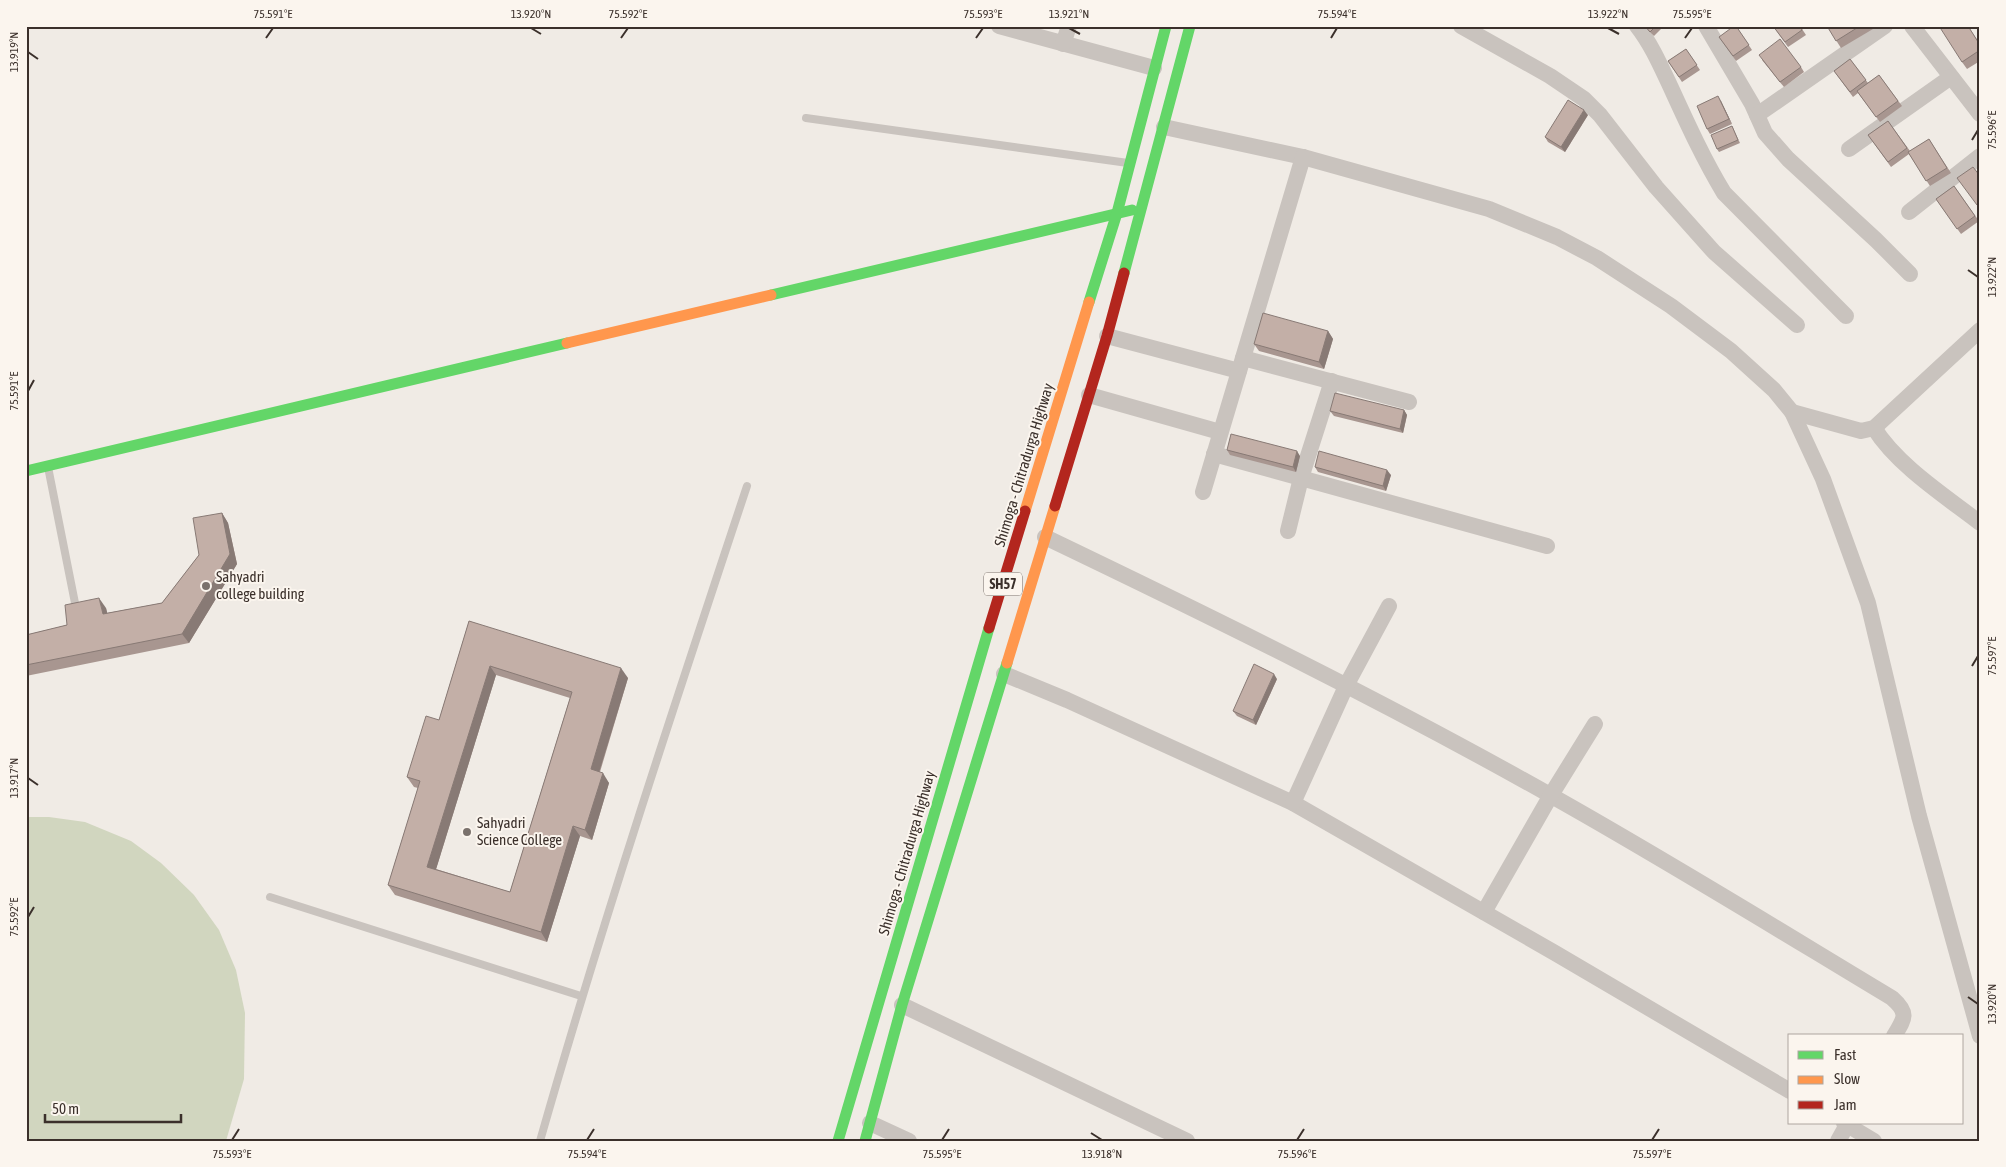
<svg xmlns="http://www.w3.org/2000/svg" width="2006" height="1167" viewBox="0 0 2006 1167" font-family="'Asap Condensed',sans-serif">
  <rect width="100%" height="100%" fill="#f0ebe5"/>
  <path fill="#d1d6bf" d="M26,817H49L85,822L131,841L161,863L194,895L219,930L236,970L245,1013L244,1079L226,1141H26Z"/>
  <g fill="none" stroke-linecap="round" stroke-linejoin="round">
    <g stroke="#c9c3be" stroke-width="8">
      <path d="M806,118L1128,163"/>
      <path d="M48,467L77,613"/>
      <path d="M270,897L581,996"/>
      <path d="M540,1141C603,920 675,703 747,486"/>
    </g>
    <g stroke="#c9c3be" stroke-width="16">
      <path d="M999,26L1154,68"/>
      <path d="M1461,26L1550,76L1584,99L1600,115L1656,187L1714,252L1797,325"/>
      <path d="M1637,26C1652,45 1662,69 1672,90C1688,125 1704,160 1724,193L1846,316"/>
      <path d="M1706,26L1752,104L1765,133L1788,159L1876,240L1910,274"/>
      <path d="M1912,26L1980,114"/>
      <path d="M1063,44L1069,26"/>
      <path d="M1757,115L1885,26"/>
      <path d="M1164,127L1303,157L1489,209L1557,237L1597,258L1671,306L1731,351L1774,390L1792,412L1823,479L1868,603L1919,816L1980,1036"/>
      <path d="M1849,149L1951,77"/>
      <path d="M1909,212L1980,156"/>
      <path d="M1107,336L1239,371"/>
      <path d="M1243,358L1409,402"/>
      <path d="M1089,395L1220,432"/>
      <path d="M1792,412L1861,431L1874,428L1980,330"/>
      <path d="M1874,428C1897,465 1945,496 1980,523"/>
      <path d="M1214,454L1547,546"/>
      <path d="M1203,492L1303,157"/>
      <path d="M1288,531L1301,478L1332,381"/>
      <path d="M1045,537C1216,619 1385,702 1550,795C1666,860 1779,930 1892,998C1909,1013 1905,1018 1894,1036"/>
      <path d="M1004,674L1067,700L1293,803L1555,953L1790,1091"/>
      <path d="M1293,803L1347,684L1389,606"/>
      <path d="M1484,912L1551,795L1595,724"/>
      <path d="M902,1005L1187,1141"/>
      <path d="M870,1123L909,1141"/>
      <path d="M1844,1123L1874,1141"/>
      <path d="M1838,1141L1847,1125"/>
    </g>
    <g stroke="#63d668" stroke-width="11">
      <path d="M1124,273L1190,26"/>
      <path d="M771,295L1132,210"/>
      <path d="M1089,302L1117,213L1166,26"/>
      <path d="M26,471L567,343"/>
      <path d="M838,1141L989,628"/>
      <path d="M865,1141L902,1005L1007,663"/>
    </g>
    <g stroke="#ff974d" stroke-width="11">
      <path d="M567,343L771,295"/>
      <path d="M1025,511L1089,302"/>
      <path d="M1007,663L1055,506"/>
    </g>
    <g stroke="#b3261e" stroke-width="11">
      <path d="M1055,506L1107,336L1124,273"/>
      <path d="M989,628L1025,511"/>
    </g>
  </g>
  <g fill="#a89690" fill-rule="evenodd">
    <path d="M1644,26H1664L1654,36Z"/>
    <path d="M1736,26L1752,50L1736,61L1719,37Z"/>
    <path d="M1773,26H1800L1806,35L1788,47Z"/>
    <path d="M1827,26H1878L1841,48Z"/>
    <path d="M1968,26L1980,44V61L1967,69L1962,62Z"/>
    <path d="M1686,49L1700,70L1682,82L1668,61Z"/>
    <path d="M1850,59L1868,83L1879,75L1902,106L1880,122L1858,93L1853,97L1834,71Z"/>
    <path d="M1762,60L1801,67L1804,72L1784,87Z"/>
    <path d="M1721,101L1732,124L1710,134L1707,129Z"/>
    <path d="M1588,115L1565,152L1548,142L1545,137Z"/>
    <path d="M1888,121L1910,151L1929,139L1951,173L1930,186L1909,154L1891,167L1868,135Z"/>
    <path d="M1732,126L1740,143L1719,152L1717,149Z"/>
    <path d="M1954,186L1979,221L1961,234L1936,199Z"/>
    <path d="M1328,331L1333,339L1324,369L1259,351L1254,344Z"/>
    <path d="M1404,410L1407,415L1403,433L1334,416L1330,411Z"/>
    <path d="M1227,450L1300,456L1296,472L1230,455Z"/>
    <path d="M1315,467L1391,475L1386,491L1318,472Z"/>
    <path d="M222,513L228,523L237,564L189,643L26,676V635L67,625L106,608L107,613L162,603L199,555Z"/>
    <path d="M469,621L628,678L600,772L609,783L592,840L580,836L547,942L395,895L388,885L418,788L414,787L407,777L439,720ZM496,675L570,698L510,892L436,869Z"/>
    <path d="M1277,679L1256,725L1237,716L1233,711Z"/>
  </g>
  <g fill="#887a75">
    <path d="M1718,96L1721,101L1732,124L1729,119Z"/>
    <path d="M1584,110L1588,115L1565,152L1561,147Z"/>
    <path d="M1328,331L1333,339L1324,369L1319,362Z"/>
    <path d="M1404,410L1407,415L1403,433L1400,429Z"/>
    <path d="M1297,451L1300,456L1296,472L1293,467Z"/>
    <path d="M1387,470L1391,475L1386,491L1383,486Z"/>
    <path d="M222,513L228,523L237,564L189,643L182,634Z"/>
    <path d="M99,598L106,608L110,624L103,614Z"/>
    <path d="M490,666L496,675L434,876L427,867Z"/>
    <path d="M621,668L628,678L597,779L591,769Z"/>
    <path d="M1274,674L1277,679L1256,725L1253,720Z"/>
    <path d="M603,773L609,783L592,840L585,830Z"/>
    <path d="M573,826L580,836L547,942L541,932Z"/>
  </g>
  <g fill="#c3afa7" stroke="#887a75" fill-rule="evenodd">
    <path d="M1645,26H1656L1650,32Z"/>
    <path d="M1734,26H1736L1749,45L1733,56L1719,37Z"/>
    <path d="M1773,26H1800L1802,30L1785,42Z"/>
    <path d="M1827,26H1860L1836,41Z"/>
    <path d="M1939,26H1968L1980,45V50L1962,62Z"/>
    <path d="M1780,39L1801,67L1780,82L1759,55Z"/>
    <path d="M1686,49L1697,65L1679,77L1668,61Z"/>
    <path d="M1850,59L1866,80L1850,92L1834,71Z"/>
    <path d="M1879,75L1898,101L1876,117L1857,91Z"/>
    <path d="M1718,96L1729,119L1707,129L1697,106Z"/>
    <path d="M1568,100L1584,110L1561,147L1545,137Z"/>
    <path d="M1888,121L1907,148L1888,162L1868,135Z"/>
    <path d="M1732,126L1738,140L1717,149L1711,135Z"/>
    <path d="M1929,139L1947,168L1926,181L1908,152Z"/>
    <path d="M1973,167L1980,176V203L1977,205L1957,178Z"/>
    <path d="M1954,186L1975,216L1957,229L1936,199Z"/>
    <path d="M1263,313L1328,331L1319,362L1254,344Z"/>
    <path d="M1335,393L1404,410L1400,429L1330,411Z"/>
    <path d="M1231,434L1297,451L1293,467L1227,450Z"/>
    <path d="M1319,451L1387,470L1383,486L1315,467Z"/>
    <path d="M222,513L230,554L182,634L26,665V635L67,625L65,605L99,598L103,614L162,603L199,555L193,518Z"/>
    <path d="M469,621L621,668L591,769L603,773L585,830L573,826L541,932L388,885L420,781L407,777L426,716L439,720ZM490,666L572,692L510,892L427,867Z"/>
    <path d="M1254,664L1274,674L1253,720L1233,711Z"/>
  </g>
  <path fill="none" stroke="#3b302b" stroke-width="2" d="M531,28L541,34M1069,28L1080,34M1608,28L1619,34M266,38L273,28M621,38L628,28M976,38L983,28M1331,38L1337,28M1685,38L1692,28M28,52L38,59M1972,140L1978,130M1968,270L1978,277M28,391L34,380M1972,666L1978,656M28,778L38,785M28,917L34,907M1968,997L1978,1004M1091,1133L1102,1140M232,1140L239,1129M587,1140L594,1129M942,1140L949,1129M1297,1140L1304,1129M1652,1140L1659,1129"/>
  <g fill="#7a716c" stroke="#fbf5ee" stroke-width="2">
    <circle cx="206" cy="586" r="5"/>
    <circle cx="467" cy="832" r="5"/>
  </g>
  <g text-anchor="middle" stroke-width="4" stroke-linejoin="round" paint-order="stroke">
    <rect fill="#fbf5ee" stroke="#756b66" stroke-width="1" x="984" y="572.5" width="38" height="23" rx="4"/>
    <g font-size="14" font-weight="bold" fill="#3b302b">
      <text x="1003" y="589">SH57</text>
    </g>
    <g font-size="15" fill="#3b302b" stroke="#fbf5ee">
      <text transform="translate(1024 465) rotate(-73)" y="5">Shimoga - Chitradurga Highway</text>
      <text transform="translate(907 853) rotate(-74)" y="5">Shimoga - Chitradurga Highway</text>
    </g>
    <g font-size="15" fill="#3b302b" stroke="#fbf5ee" text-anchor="start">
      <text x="216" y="582">Sahyadri<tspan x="216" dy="17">college building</tspan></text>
      <text x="477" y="828">Sahyadri<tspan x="477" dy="17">Science College</tspan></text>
    </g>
  </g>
  <rect width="2006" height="1167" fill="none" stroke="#fbf5ee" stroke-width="55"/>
  <rect x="1788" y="1034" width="175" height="90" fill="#fbf5ee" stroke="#aea6a0"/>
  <rect x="1798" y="1051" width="25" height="8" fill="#63d668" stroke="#aea6a0"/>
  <text x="1834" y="1060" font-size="15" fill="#3b302b">Fast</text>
  <rect x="1798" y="1076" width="25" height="8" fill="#ff974d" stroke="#aea6a0"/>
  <text x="1834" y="1084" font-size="15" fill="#3b302b">Slow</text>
  <rect x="1798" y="1101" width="25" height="8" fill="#b3261e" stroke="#aea6a0"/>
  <text x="1834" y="1110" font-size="15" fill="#3b302b">Jam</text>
  <path d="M45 1114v8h136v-8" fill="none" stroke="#3b302b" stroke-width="2.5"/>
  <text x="52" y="1114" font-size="15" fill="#3b302b" stroke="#fbf5ee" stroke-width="4" paint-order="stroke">50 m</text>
  <rect x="28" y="28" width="1950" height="1112" fill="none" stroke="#3b302b" stroke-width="2"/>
  <g font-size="12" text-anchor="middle" fill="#3b302b">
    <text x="273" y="18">75.591°E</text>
    <text x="531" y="18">13.920°N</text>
    <text x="628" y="18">75.592°E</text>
    <text x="983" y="18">75.593°E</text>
    <text x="1069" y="18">13.921°N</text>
    <text x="1337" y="18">75.594°E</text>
    <text x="1608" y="18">13.922°N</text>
    <text x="1692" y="18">75.595°E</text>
    <text transform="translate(14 52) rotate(-90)" y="4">13.919°N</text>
    <text transform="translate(1992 130) rotate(-90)" y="4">75.596°E</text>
    <text transform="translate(1992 277) rotate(-90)" y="4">13.922°N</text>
    <text transform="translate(14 391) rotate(-90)" y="4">75.591°E</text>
    <text transform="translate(1992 656) rotate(-90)" y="4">75.597°E</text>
    <text transform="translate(14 778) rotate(-90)" y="4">13.917°N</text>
    <text transform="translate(14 917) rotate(-90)" y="4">75.592°E</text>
    <text transform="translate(1992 1004) rotate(-90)" y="4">13.920°N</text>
    <text x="232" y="1158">75.593°E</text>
    <text x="587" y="1158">75.594°E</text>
    <text x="942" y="1158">75.595°E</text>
    <text x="1102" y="1158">13.918°N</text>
    <text x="1297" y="1158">75.596°E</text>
    <text x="1652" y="1158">75.597°E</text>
  </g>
</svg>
